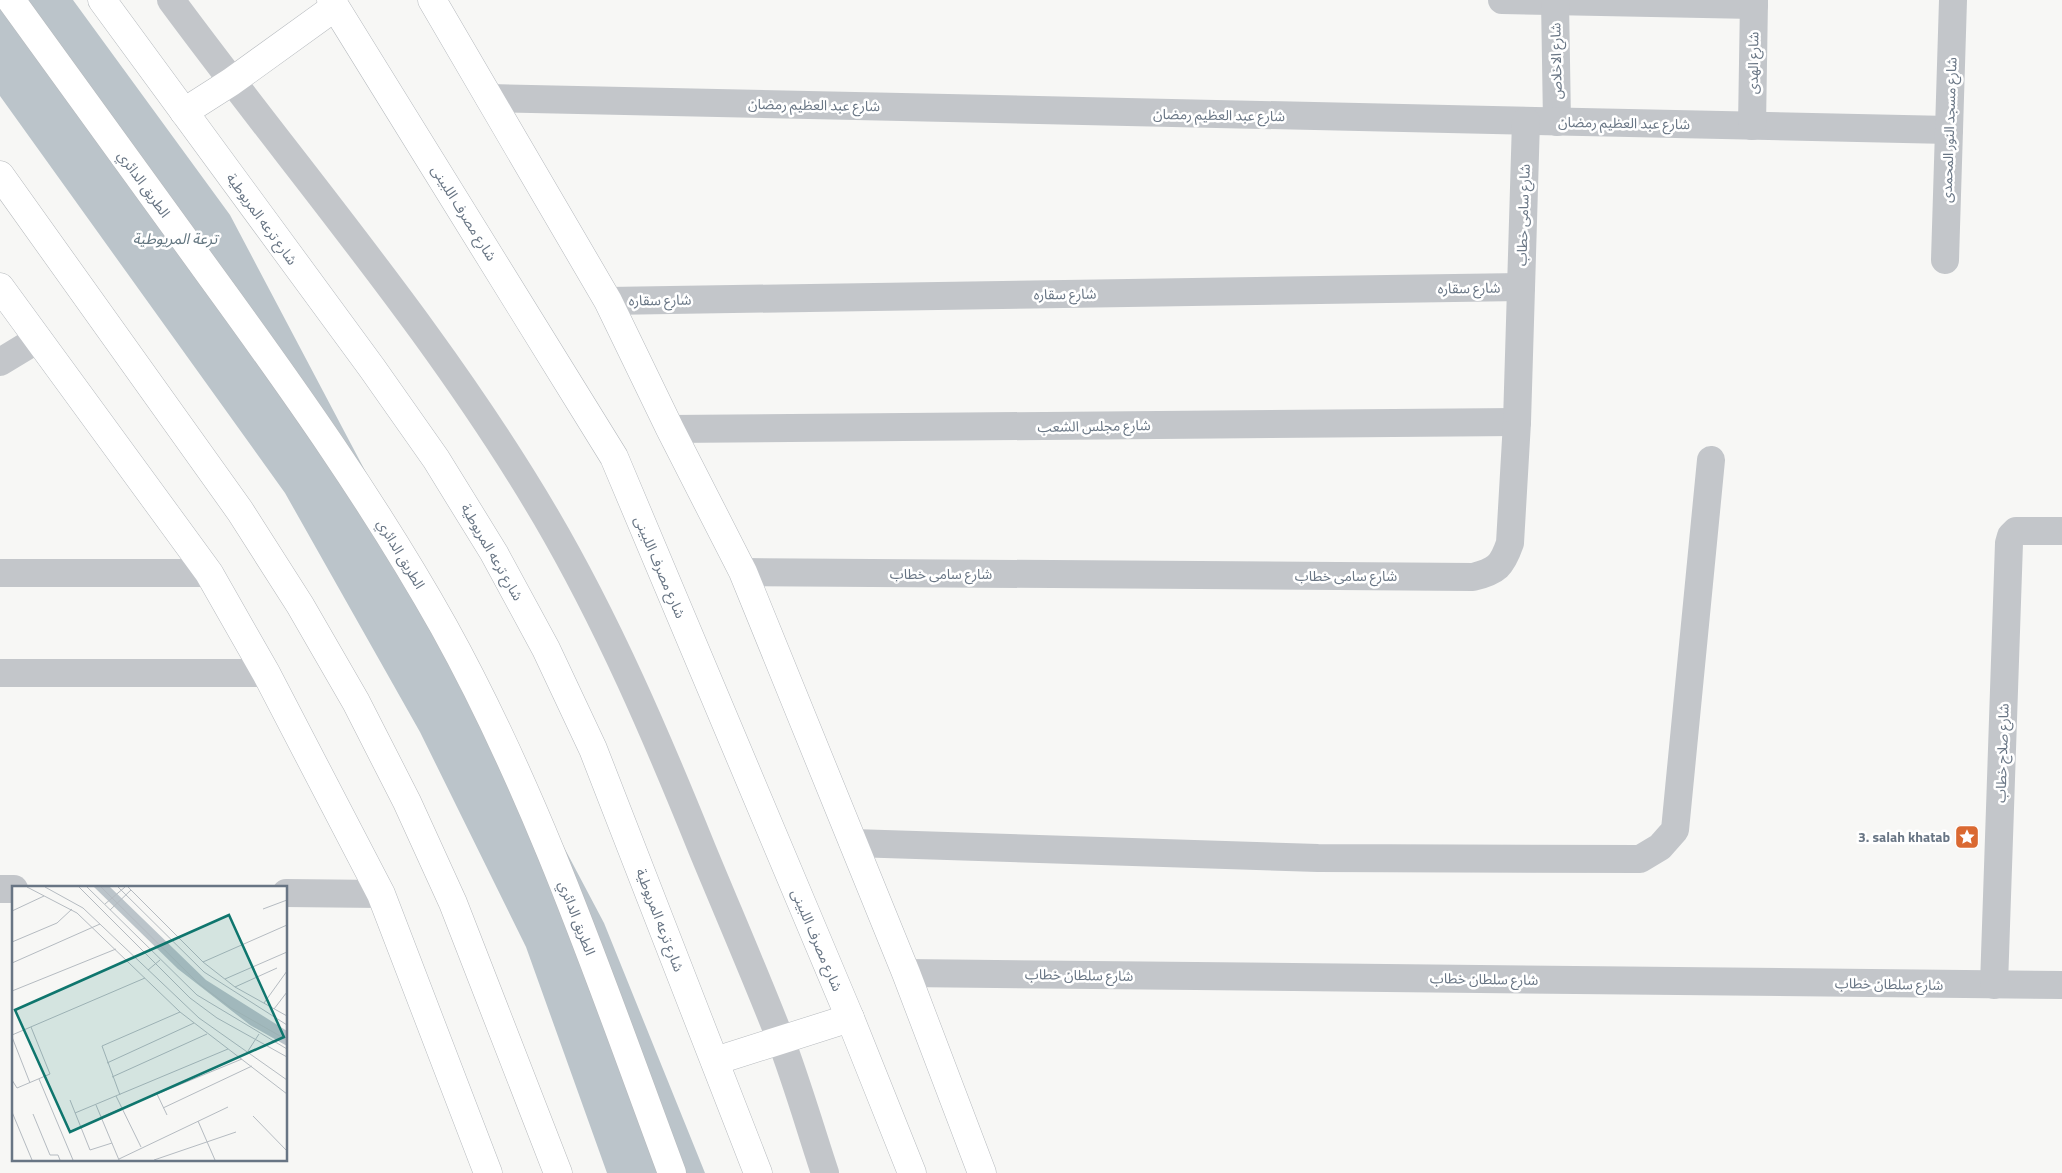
<svg xmlns="http://www.w3.org/2000/svg" width="2062" height="1173" viewBox="0 0 2062 1173" font-family="'Titillium Web','Noto Sans Arabic',sans-serif">
  <rect width="100%" height="100%" fill="#f7f7f5"/>
  <path fill="#bbc4ca" d="M0,0H73L230,215L604,923L705,1173H607L526,947L420,732L285,493L0,96Z"/>
  <g fill="none" stroke-linecap="round" stroke-linejoin="round">
    <defs>
      <g id="major">
        <path d="M102,0L372,368L436,459L494,553L546,649L593,749L758,1173"/>
        <path d="M331,0L614,457L850,1018L912,1173"/>
        <path d="M432,0L608,301L670,429L743,572L906,973L982,1173"/>
        <path d="M184,112L231,82L335,7"/>
        <path d="M0,287L209,573L266,673L381,894L488,1173"/>
        <path d="M715,1061L850,1018"/>
      </g>
      <g id="highway">
        <path d="M11,0C77,92 144,184 211,276C294,390 375,504 444,627C540,800 603,988 672,1173"/>
        <path d="M0,175L240,511L300,605L356,702L407,802L453,903L558,1173"/>
      </g>
    </defs>
    <use href="#major" stroke="#b6babe" stroke-width="29"/>
    <use href="#highway" stroke="#b6b9bc" stroke-width="29"/>
    <g stroke="#c3c6ca" stroke-width="28">
      <path d="M171,0C297,171 438,333 546,517C608,623 656,735 702,849C728,912 755,974 780,1038C797,1082 810,1128 825,1173"/>
      <path d="M1502,0L1754,5"/>
      <path d="M1555,0L1557,122"/>
      <path d="M489,98L1949,130"/>
      <path d="M1752,126L1754,0"/>
      <path d="M1945,260L1953,0"/>
      <path d="M608,301L1521,287"/>
      <path d="M0,362L38,339"/>
      <path d="M670,429L1517,422"/>
      <path d="M743,572L1473,577C1497,571 1502,566 1510,543L1517,422L1526,121"/>
      <path d="M0,573H209"/>
      <path d="M0,673H266"/>
      <path d="M853,843L1318,858L1640,859L1660,847L1675,830L1711,460"/>
      <path d="M0,889H14"/>
      <path d="M286,893L381,894"/>
      <path d="M906,973L2062,985"/>
      <path d="M1994,985L2009,543L2011,536L2016,531H2062"/>
    </g>
    <use href="#major" stroke="#fff" stroke-width="28"/>
    <use href="#highway" stroke="#fff" stroke-width="28"/>
  </g>
  <defs>
    <symbol id="sight-square" viewBox="-11 -11 22 22"><rect x="-9" y="-9" width="18" height="18" rx="4" fill="#da6932" stroke="#fff"/><path d="M0-6L1.8-2.2L6-1.7L2.9 1.2L3.7 5.4L0 3.3L-3.7 5.4L-2.9 1.2L-6-1.7L-1.8-2.2Z" fill="#fff"/></symbol>
  </defs>
  <g fill-rule="evenodd">
    <use href="#sight-square" x="1953" y="823" width="28" height="28"/>
  </g>
  <g text-anchor="middle" stroke-width="5" stroke-linejoin="round" paint-order="stroke">
    <g font-size="14" fill="#687584" stroke="#fff">
      <text transform="translate(1556 61) rotate(-91)" y="5">شارع الاخلاص</text>
      <text transform="translate(1753 63) rotate(-89)" y="5">شارع الهدى</text>
      <text transform="translate(814 105) rotate(1)" y="5">شارع عبد العظيم رمضان</text>
      <text transform="translate(1219 115) rotate(1)" y="5">شارع عبد العظيم رمضان</text>
      <text transform="translate(1624 123) rotate(1)" y="5">شارع عبد العظيم رمضان</text>
      <text transform="translate(1949 130) rotate(-88)" y="5">شارع مسجد النور المحمدى</text>
      <text transform="translate(144 184) rotate(54)" y="5">الطريق الدائري</text>
      <text transform="translate(464 213) rotate(58)" y="5">شارع مصرف اللبينى</text>
      <text transform="translate(1523 215) rotate(-88)" y="5">شارع سامى خطاب</text>
      <text transform="translate(262 219) rotate(54)" y="5">شارع ترعه المريوطية</text>
      <text transform="translate(1469 288) rotate(-1)" y="5">شارع سقاره</text>
      <text transform="translate(1065 294) rotate(-1)" y="5">شارع سقاره</text>
      <text transform="translate(660 300) rotate(-1)" y="5">شارع سقاره</text>
      <text transform="translate(1094 426) rotate(-1)" y="5">شارع مجلس الشعب</text>
      <text transform="translate(492 552) rotate(60)" y="5">شارع ترعه المريوطية</text>
      <text transform="translate(401 554) rotate(59)" y="5">الطريق الدائري</text>
      <text transform="translate(660 567) rotate(67)" y="5">شارع مصرف اللبينى</text>
      <text x="941" y="579">شارع سامى خطاب</text>
      <text x="1346" y="581">شارع سامى خطاب</text>
      <text transform="translate(2002 753) rotate(-88)" y="5">شارع صلاح خطاب</text>
      <text transform="translate(577 918) rotate(69)" y="5">الطريق الدائري</text>
      <text transform="translate(660 920) rotate(69)" y="5">شارع ترعه المريوطية</text>
      <text transform="translate(817 940) rotate(67)" y="5">شارع مصرف اللبينى</text>
      <text transform="translate(1079 975) rotate(1)" y="5">شارع سلطان خطاب</text>
      <text transform="translate(1484 979) rotate(1)" y="5">شارع سلطان خطاب</text>
      <text transform="translate(1889 984) rotate(1)" y="5">شارع سلطان خطاب</text>
    </g>
    <g font-size="14" font-weight="bold" fill="#687584" stroke="#fff" text-anchor="end">
      <text x="1950" y="842">3. salah khatab</text>
    </g>
    <g font-size="15" font-style="italic" fill="#637680" stroke="#fff">
      <text x="175" y="244">ترعة المريوطية</text>
    </g>
  </g>
  <g transform="translate(12 886)">
    <rect width="275" height="275" fill="#f7f7f5"/>
    <path d="M82,1H98L194,94L275,145V160L238,139L166,83Z" fill="#bbc4ca"/>
    <path fill="none" stroke="#b5bbc1" stroke-width="1" d="M15,1L65,27L168,126L275,208M33,1L71,22L187,132L275,194M67,1L178,112L205,132L275,171M75,1L185,109L275,163M89,1L186,97L219,122L275,154M106,1L192,86L275,139M116,1L191,76L223,101L275,130M93,18L113,1M251,23L275,14M98,24L119,4M0,25L32,10M0,56L45,37L60,23M191,76L275,39M0,77L88,38M136,84L148,74M213,93L275,66M223,101L265,82M0,105L104,63M252,117L275,85M262,123L275,106M0,149L133,92M0,151L18,197M236,165L247,148M95,177L182,137M100,191L195,148M27,193L61,274M0,194L5,202L38,188L19,141M145,208L155,229M108,209L90,160L168,126M104,210L129,261M58,214L78,264L100,257M84,219L107,274M151,222L240,180M0,226L20,274M63,227L216,163M21,228L38,269H46L48,274M241,230L275,265M89,231L230,173M186,235L203,274M107,273L216,221M142,274L224,246"/>
    <path fill="#0f766e" fill-opacity="0.15" stroke="#0f766e" stroke-width="2.5" d="M217,29L272,151L58,246L3,124Z"/>
    <rect width="275" height="275" fill="none" stroke="#687584" stroke-width="2.5"/>
  </g>
</svg>
